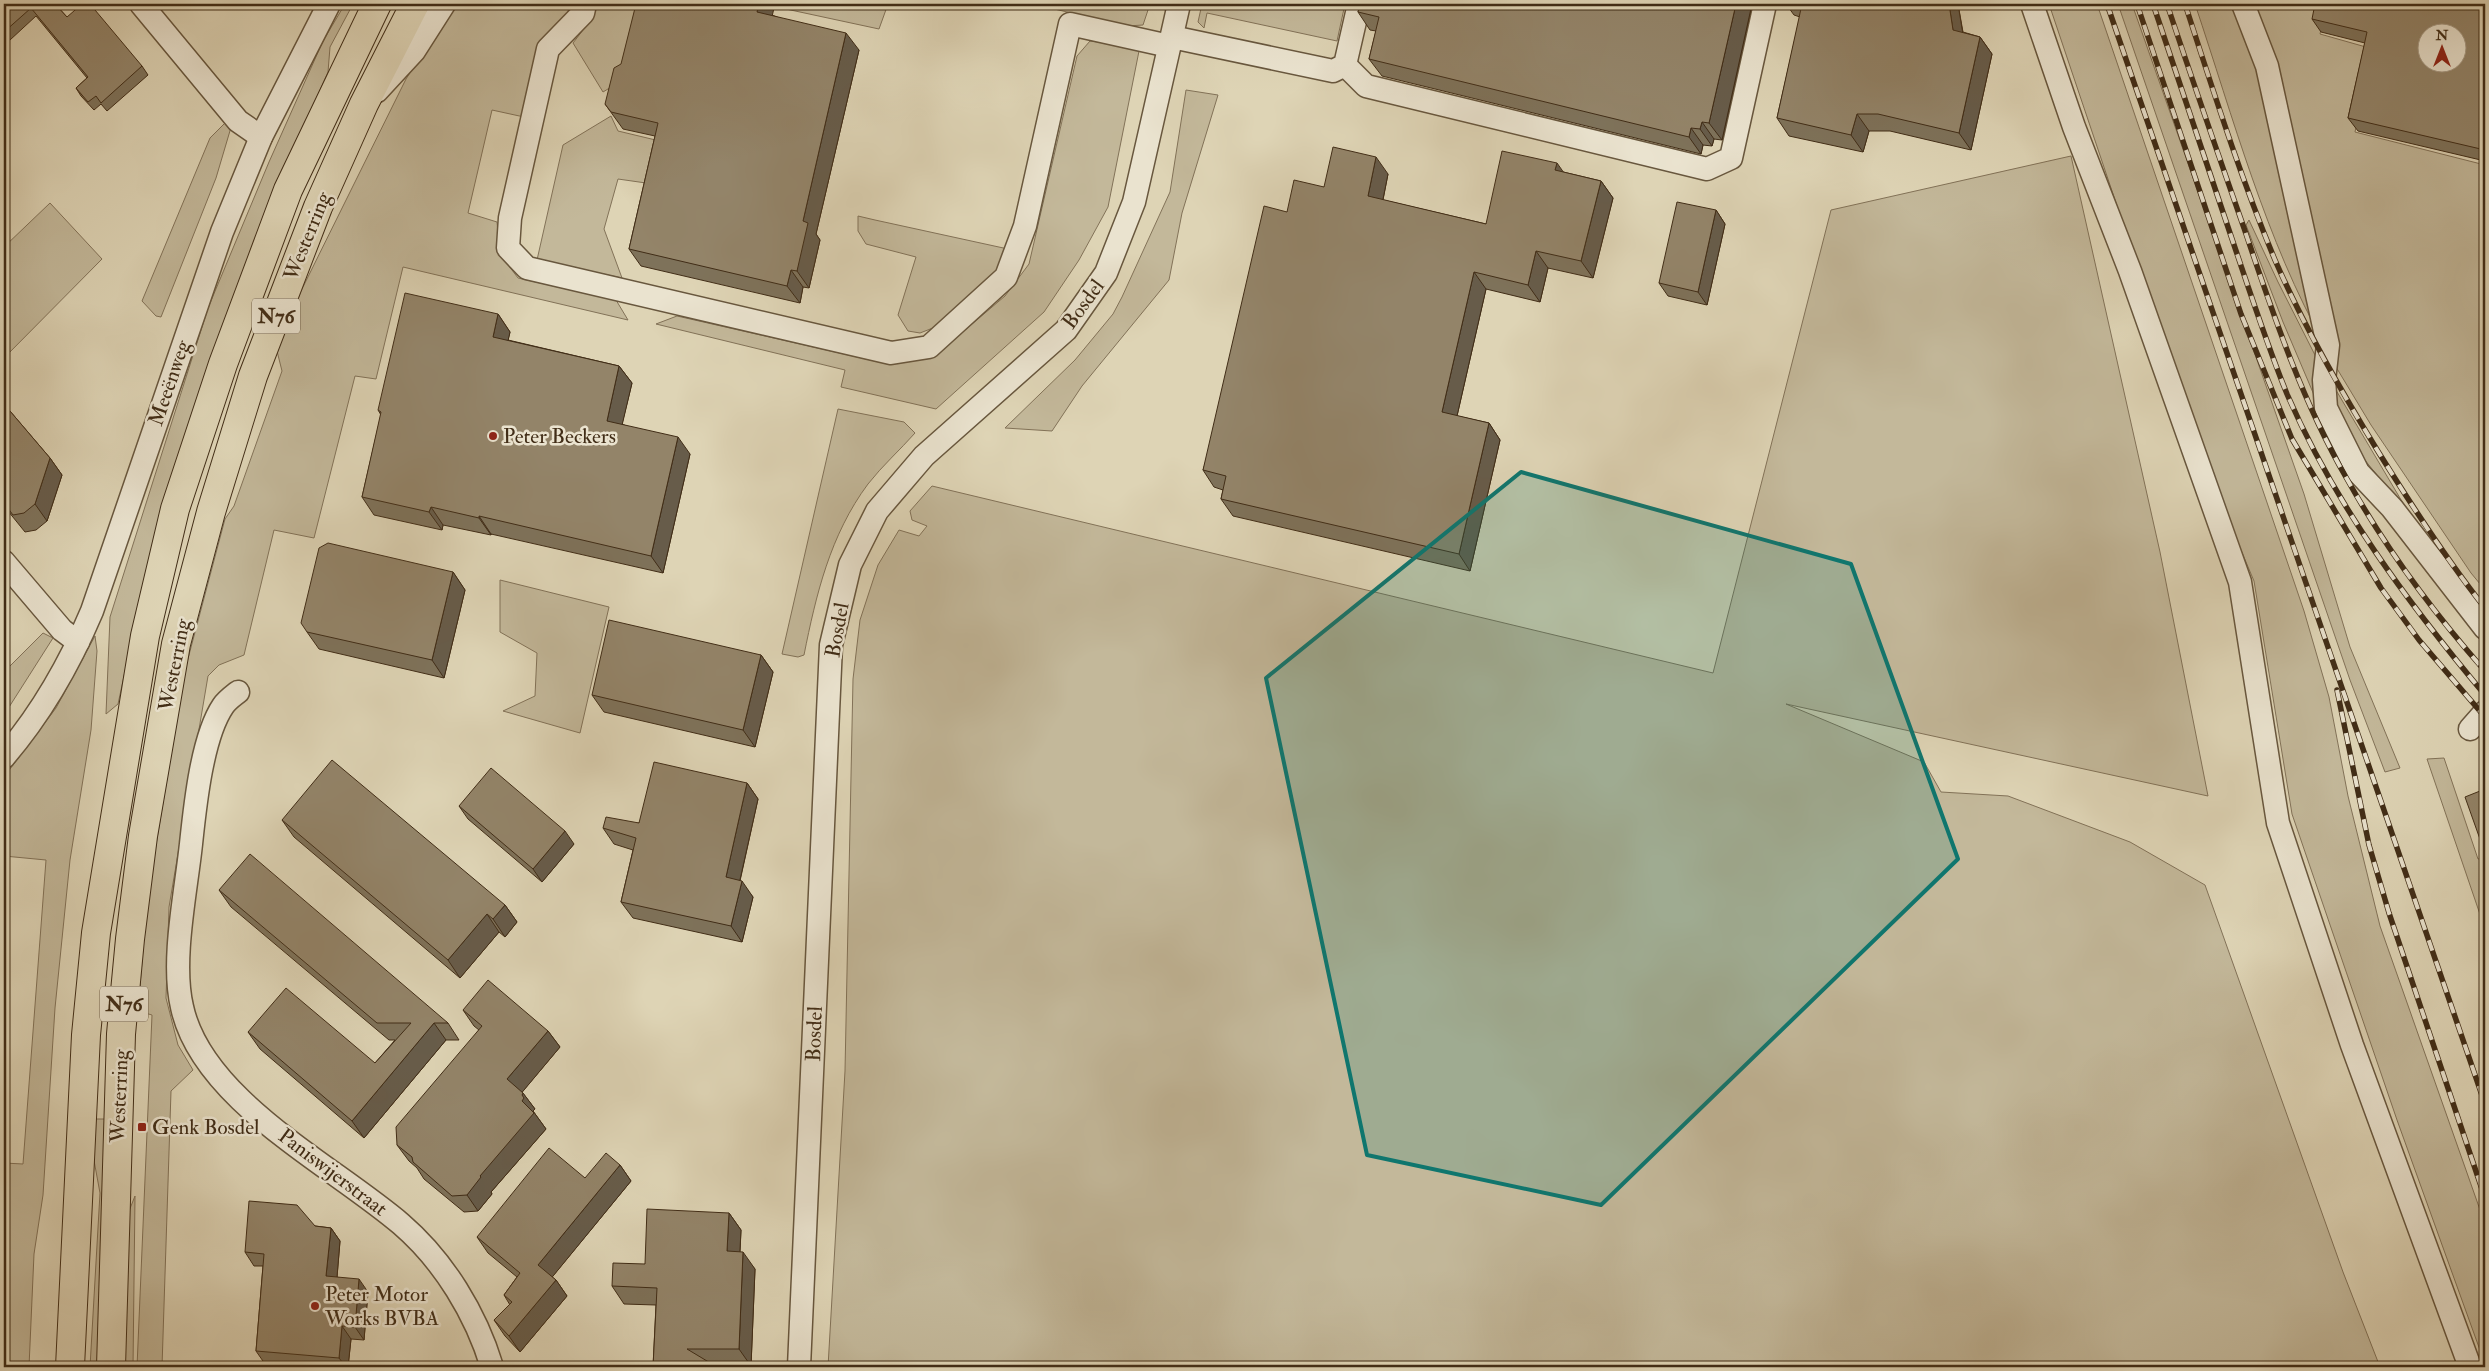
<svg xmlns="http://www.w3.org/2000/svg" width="2489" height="1371" viewBox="0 0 2489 1371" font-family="'IM FELL Double Pica',serif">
  <rect width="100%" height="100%" fill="#ded4b5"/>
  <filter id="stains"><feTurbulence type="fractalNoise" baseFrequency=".004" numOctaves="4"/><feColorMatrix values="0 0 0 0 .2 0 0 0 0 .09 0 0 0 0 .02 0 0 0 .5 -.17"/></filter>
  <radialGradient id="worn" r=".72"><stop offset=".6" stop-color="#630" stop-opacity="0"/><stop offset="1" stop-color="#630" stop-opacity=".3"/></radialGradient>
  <g fill="#c3b89a" stroke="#827258">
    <path d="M345,4H353L330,47L328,72L258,231L199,395L149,560L118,704L106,714L110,617L208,308L269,162L323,41Z"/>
    <path d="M454,4H571L524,117L492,110L468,213L497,222L500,254L518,278L616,300L628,320L403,267L376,379L355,376L314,538L274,530L244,655L219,665L208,676L169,907L166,998L178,1045L193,1070L171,1091L162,1367H137L152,1015L138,1011L147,899L185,670L225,519L234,506L282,371L277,351L301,291L406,79Z"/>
    <path d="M597,4H648L631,75L603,92L573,43L593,17Z"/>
    <path d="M788,4H888L879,29L786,9Z"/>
    <path d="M1033,4H1150L1143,25L1127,26Z"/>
    <path d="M1202,4H1345L1337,41L1207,13L1204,28L1198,22Z"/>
    <path d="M2049,4H2097L2304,611L2329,697L2348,796L2380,926L2485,1224V1364L2397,1120L2292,814L2254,581L2202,458Z"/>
    <path d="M2118,4H2132L2304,494L2350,647L2400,768L2385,772L2350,680Z"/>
    <path d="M2195,4H2240L2325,345C2266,241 2233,117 2195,4Z"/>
    <path d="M2249,4H2327L2320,34L2373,49L2355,132L2485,165V590L2471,573L2371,425L2333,362Z"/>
    <path d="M1090,41L1117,44L1139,51L1108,207L1079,260L1044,312L936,409L841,387L845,370L656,324L677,316L888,364L932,358L1005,296L1029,264L1077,56Z"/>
    <path d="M1186,90L1218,95L1182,213L1169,280L1082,386L1052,431L1005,428L1075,360L1113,314L1122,297L1170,192Z"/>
    <path d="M611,116L618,131L664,142L653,184L618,179L604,229L622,278L537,260L563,145Z"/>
    <path d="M226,122L232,124L216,178L161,317L156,316L142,301L210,138Z"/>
    <path d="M2071,156L2160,552L2208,796L1786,704L1924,762L1941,792L2008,796L2130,842L2205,885L2343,1272L2380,1367H828L845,1071L853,679L860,620L878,565L899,530L919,536L927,526L912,520L910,511L932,486L1713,673L1831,210Z"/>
    <path d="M50,203L102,259L4,358V247Z"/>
    <path d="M858,216L875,220L1008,249L995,275L938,326L920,333L908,331L898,315L916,257L866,244L858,231Z"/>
    <path d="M2249,220L2278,282L2318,361L2317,402L2283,322L2246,225Z"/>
    <path d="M2330,380L2413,520L2348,439L2329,402Z"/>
    <path d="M838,409L904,422L915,433C900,450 882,466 868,484C830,535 816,595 804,655L798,657L782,654Z"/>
    <path d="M500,580L609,607L580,733L503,711L535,696L537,653L500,632Z"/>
    <path d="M43,633L53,638L4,715V672Z"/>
    <path d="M95,636L97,651L91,730L70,860L55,1008L43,1195L34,1254L29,1367H4V1163L23,1164L46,860L4,856V777L56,708Z"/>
    <path d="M2444,758L2478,859L2485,858V929L2427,759Z"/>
    <path d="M94,1119H105L98,1367H90L100,1193L93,1155Z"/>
    <path d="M135,1196L133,1367H124L127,1216Z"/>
  </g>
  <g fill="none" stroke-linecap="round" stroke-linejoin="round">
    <defs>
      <g id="minor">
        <path d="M141,4L238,121L261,137"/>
        <path d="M585,4L583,13L548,49L510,218L508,248L527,268L891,353L929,347L1006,277L1025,226L1070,24L1169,46"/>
        <path d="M2032,4L2074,127L2130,271L2240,582L2278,823L2352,1045L2470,1367"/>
        <path d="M2243,4L2267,66L2328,345L2324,380L2326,408L2358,472L2392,508L2485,628"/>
        <path d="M1172,37L1333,71L1345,65L1359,4"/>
        <path d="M1345,65L1366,86L1707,169L1731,158L1765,4"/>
        <path d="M377,91L414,51L444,4"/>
        <path d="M4,562L62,630L78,642"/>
        <path d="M238,692C233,696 227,700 223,706C202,737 195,806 191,844C186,892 171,961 182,1007C202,1100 332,1165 401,1224C444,1261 476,1314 492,1367"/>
        <path d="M2470,729L2485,712"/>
        <path d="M4,757C41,714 70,663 92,611L222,232L261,137L329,4"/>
        <path d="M799,1367L831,645L850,565L877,511L924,456L1066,330L1106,273L1134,202L1179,4"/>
      </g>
      <g id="highway">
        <path d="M70,1367L86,1035L96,933L145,636L175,509L223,364L288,190L377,4"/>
        <path d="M111,1367L121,1034L130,939L143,836L176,644L211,512L253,376L318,207L364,104L415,4"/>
      </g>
    </defs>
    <use href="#minor" stroke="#68573e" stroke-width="25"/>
    <use href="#highway" stroke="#412d17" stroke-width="30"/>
    <use href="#minor" stroke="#eae3cf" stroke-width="22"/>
    <use href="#highway" stroke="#ded4b5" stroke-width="28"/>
    <defs>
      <g id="rail">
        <path d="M2107,4L2485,1104"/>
        <path d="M2137,4L2241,314L2292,439L2381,588L2419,640L2485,717"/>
        <path d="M2153,4C2179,81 2205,159 2231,236C2249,289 2266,342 2287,394C2335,505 2408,603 2485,695"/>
        <path d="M2167,4C2192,79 2218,154 2244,228C2273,314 2302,401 2347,479C2386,549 2433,612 2485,671"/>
        <path d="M2185,4C2213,90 2240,176 2275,260C2304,327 2341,391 2379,453C2412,506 2446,559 2485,608"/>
        <path d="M2337,690L2369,845L2389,913L2485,1198"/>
      </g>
    </defs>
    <use href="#rail" stroke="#412d17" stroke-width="5.5"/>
    <use href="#rail" stroke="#eae3cf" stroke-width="4" stroke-dasharray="11" stroke-linecap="butt"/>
  </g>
  <g fill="#7e725a" stroke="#412d17">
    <path d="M4,4H55L67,17L142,66L148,75L107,111L101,104L94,110L81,96L76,88L87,78L36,16L10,40L4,33Z"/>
    <path d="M200,4H219L204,9Z"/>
    <path d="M228,4H241L238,9Z"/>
    <path d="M1360,4H1752L1722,140L1714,139L1712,146L1703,145L1701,154L1382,76L1369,59L1376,31L1370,30L1358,12Z"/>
    <path d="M1786,4H1958L1963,32L1980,37L1992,54L1971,150L1890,131H1869L1863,152L1789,136L1777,118L1800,17L1794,15Z"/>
    <path d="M2485,4V161L2358,131L2348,118L2365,43L2321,32L2312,19Z"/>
    <path d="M772,15L859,50L816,234L820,240L809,288L803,287L800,303L641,266L629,249L655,136L623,129L605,104Z"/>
    <path d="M1563,172L1601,181L1613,198L1593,278L1548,268L1540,302L1486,289L1457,416L1489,423L1500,440L1470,571L1233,516L1221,499L1223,490L1214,487L1203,470L1287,212L1324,187L1388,174L1383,200L1486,224Z"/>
    <path d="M1716,210L1725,224L1707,305L1668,296L1659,283Z"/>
    <path d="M498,314L510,332L508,340L619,366L632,383L622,424L690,454L663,573L491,534V535L443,525L442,530L374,515L362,497L381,415L378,410Z"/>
    <path d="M4,404L50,458L62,475L47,521L36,530L25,532L4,506Z"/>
    <path d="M453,572L465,590L444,678L319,649L307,632Z"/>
    <path d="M761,655L773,672L755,747L604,712L592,695Z"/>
    <path d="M747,783L758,799L740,881L753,897L742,942L633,918L621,902L633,850L614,844L603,828L639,823Z"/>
    <path d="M2485,789V848L2481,842Z"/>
    <path d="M459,806L574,844L542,882L468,819Z"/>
    <path d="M282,820L505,905L517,922L505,937L499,932L460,978L294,837Z"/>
    <path d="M219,890L448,1023L459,1040H446L364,1138L260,1049L248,1032L375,1063L395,1040H389L231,907Z"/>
    <path d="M463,1010L548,1031L560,1047L522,1092L535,1109L533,1111L546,1129L491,1192L492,1194L478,1211L464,1212L424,1179L417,1168L409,1161L397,1145L479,1030L474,1026Z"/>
    <path d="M620,1165L631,1181L552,1277L556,1280L567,1296L520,1352L505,1336L494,1320L510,1305L504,1295L517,1277L488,1253L477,1237L585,1178Z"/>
    <path d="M729,1213L741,1230L740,1252L755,1269L751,1366L653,1367L656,1305L624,1304L612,1286L645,1264Z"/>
    <path d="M315,1226L331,1228L340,1241L337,1277L368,1292L364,1340L351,1339L348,1367H304L265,1364L256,1351L263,1266H254L245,1252Z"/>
  </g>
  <g fill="#675c4a" stroke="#412d17">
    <path d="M234,4H241L238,9Z"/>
    <path d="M759,4H775L769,29L757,12Z"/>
    <path d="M1736,4H1752L1722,140L1709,123Z"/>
    <path d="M1949,4H1958L1965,47L1953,30Z"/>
    <path d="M846,33L859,50L816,234L820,240L809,288L797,271L803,221Z"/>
    <path d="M1980,37L1992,54L1971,150L1959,133Z"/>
    <path d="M1857,114L1869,131L1863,152L1851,135Z"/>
    <path d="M1702,122L1714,139L1712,146L1700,129Z"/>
    <path d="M1691,128L1703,145L1701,154L1689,137Z"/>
    <path d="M1376,157L1388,174L1380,214L1368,196Z"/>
    <path d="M1557,163L1569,180L1555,170Z"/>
    <path d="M1601,181L1613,198L1593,278L1581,261Z"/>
    <path d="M1716,210L1725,224L1707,305L1698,292Z"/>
    <path d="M1536,251L1548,268L1540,302L1528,285Z"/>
    <path d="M791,270L803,287L800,303L787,286Z"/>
    <path d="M1474,272L1486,289L1454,429L1442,412Z"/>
    <path d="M498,314L510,332L505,354L493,337Z"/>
    <path d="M619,366L632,383L619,438L607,421Z"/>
    <path d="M1489,423L1500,440L1470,571L1459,554Z"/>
    <path d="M678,437L690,454L663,573L651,556Z"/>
    <path d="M50,458L62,475L47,521L35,504Z"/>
    <path d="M431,507L443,525L442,530L429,512Z"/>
    <path d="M479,516L491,534V535L479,518Z"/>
    <path d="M453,572L465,590L444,678L432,660Z"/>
    <path d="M761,655L773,672L755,747L743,730Z"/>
    <path d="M747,783L758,799L737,893L726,877Z"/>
    <path d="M565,831L574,844L542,882L533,869Z"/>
    <path d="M742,881L753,897L742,942L731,926Z"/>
    <path d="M505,905L517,922L505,937L493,919Z"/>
    <path d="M487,914L499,932L460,978L448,960Z"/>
    <path d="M434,1023L446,1040L364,1138L352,1121Z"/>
    <path d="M548,1031L560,1047L519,1096L507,1079Z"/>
    <path d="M523,1093L535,1109L533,1111L546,1129L491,1192L492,1194L478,1211L467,1195L480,1176L522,1101V1095Z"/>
    <path d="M620,1165L631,1181L549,1281L538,1265Z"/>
    <path d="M729,1213L741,1230L739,1268L727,1251Z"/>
    <path d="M331,1228L340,1241L336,1289L326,1276Z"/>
    <path d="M743,1252L755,1269L751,1366L739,1349Z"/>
    <path d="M359,1279L368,1292L364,1340L355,1327Z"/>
    <path d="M556,1280L567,1296L520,1352L509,1336Z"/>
    <path d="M342,1326L351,1339L348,1367H346L339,1358Z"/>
  </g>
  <g fill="#938469" stroke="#412d17" fill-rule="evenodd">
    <path d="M4,4H55L67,17L82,4H90L142,66L101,103L96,96L88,102L76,88L88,77L31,8L4,32Z"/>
    <path d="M636,4H759L757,12L846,33L803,221L808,223L797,271L791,270L787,286L629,249L658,123L611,112L605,104L614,68L621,64Z"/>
    <path d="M1360,4H1736L1709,123L1702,122L1700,129L1691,128L1689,137L1369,59L1379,17L1358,12Z"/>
    <path d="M1802,4H1949L1953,30L1980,37L1959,133L1878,114H1857L1851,135L1777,118Z"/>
    <path d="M2315,4H2485V150L2348,118L2367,32L2312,19ZM2426,32H2456V62H2426Z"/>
    <path d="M1333,147L1376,157L1368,196L1486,224L1502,151L1557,163L1555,170L1601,181L1581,261L1536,251L1528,285L1474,272L1442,412L1489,423L1459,554L1221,499L1226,476L1203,470L1264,206L1287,212L1294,180L1324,187Z"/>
    <path d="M1677,202L1716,210L1698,292L1659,283Z"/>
    <path d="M405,293L498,314L493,337L619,366L607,421L678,437L651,556L479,516V518L431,507L429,512L362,497L381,412L378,410Z"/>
    <path d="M4,404L50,458L35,504L24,513L13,515L4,503Z"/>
    <path d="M328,543L453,572L432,660L307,632L301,623L319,548Z"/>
    <path d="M609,620L761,655L743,730L592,695Z"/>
    <path d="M332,760L505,905L493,919L487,914L448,960L282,820Z"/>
    <path d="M654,762L747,783L726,877L742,881L731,926L621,902L636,838L603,828L606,817L639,823Z"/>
    <path d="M491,768L565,831L533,869L459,806Z"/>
    <path d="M2485,789V841L2481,842L2465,797Z"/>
    <path d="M250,854L448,1023H434L352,1121L248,1032L286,988L375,1063L411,1023H377L219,890Z"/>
    <path d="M488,980L548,1031L507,1079L523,1093L522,1095L524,1098L522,1101L534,1113L480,1176L481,1177L467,1195L452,1196L413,1162L412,1157L397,1145L396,1127L482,1026L463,1010Z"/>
    <path d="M549,1148L585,1178L606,1153L620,1165L538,1265L556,1280L509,1336L494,1320L512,1302L504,1295L520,1273L477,1237Z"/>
    <path d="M249,1201L297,1205L315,1226L331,1228L326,1276L359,1279L355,1327L342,1326L339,1358L256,1351L264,1254L245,1252Z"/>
    <path d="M647,1209L729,1213L727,1251L743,1252L739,1349H687L717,1367H653L657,1288L612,1286L613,1263L645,1264Z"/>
  </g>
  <path fill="#0f766e" fill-opacity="0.2" stroke="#0f766e" stroke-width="4" stroke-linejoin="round" d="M1521,472L1851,564L1958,859L1601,1205L1367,1155L1266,678Z"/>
  <g fill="#8f2418" stroke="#eae3cf" stroke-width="2">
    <circle cx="493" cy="436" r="5"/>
    <rect x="137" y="1122" width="10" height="10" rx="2.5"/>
    <circle cx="315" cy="1306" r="5"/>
  </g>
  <g text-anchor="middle" stroke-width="5" stroke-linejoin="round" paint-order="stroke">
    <g fill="#eae3cf" stroke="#74644e" stroke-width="1">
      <rect x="252" y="298.5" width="48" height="35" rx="4"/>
      <rect x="100" y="986.5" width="48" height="35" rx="4"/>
    </g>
    <g font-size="20" font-weight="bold" fill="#412d17">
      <text x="276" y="323">N76</text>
      <text x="124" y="1011">N76</text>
    </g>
    <g font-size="21" fill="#412d17" stroke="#eae3cf">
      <text transform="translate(307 236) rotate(-68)" y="7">Westerring</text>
      <text transform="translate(1083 304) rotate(-54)" y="7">Bosdel</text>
      <text transform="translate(169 383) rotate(-71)" y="7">Meeënweg</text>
      <text transform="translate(837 630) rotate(-80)" y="7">Bosdel</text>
      <text transform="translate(174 665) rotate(-79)" y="7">Westerring</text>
      <text transform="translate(814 1034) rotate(-88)" y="7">Bosdel</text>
      <text transform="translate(119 1096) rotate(-88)" y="7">Westerring</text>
      <text transform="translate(333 1172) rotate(37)" y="7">Paniswijerstraat</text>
    </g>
    <g font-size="21" fill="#412d17" stroke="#eae3cf" text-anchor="start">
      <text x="503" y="443">Peter Beckers</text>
      <text x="152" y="1134">Genk Bosdel</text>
      <text x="325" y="1301">Peter Motor<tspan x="325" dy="24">Works BVBA</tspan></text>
    </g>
  </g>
  <rect width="2489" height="1371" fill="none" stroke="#ded4b5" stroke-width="20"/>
  <rect x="5" y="5" width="2479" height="1361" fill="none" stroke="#412d17" stroke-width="2.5"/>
  <rect x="10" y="10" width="2469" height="1351" fill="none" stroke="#412d17"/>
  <g transform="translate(2442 48)"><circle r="24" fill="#eae3cf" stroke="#a69a85"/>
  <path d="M0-4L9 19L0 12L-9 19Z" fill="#8f2418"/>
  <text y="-8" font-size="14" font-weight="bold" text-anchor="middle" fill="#412d17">N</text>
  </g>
  <rect width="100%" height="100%" filter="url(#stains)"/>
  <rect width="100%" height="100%" fill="url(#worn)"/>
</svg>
